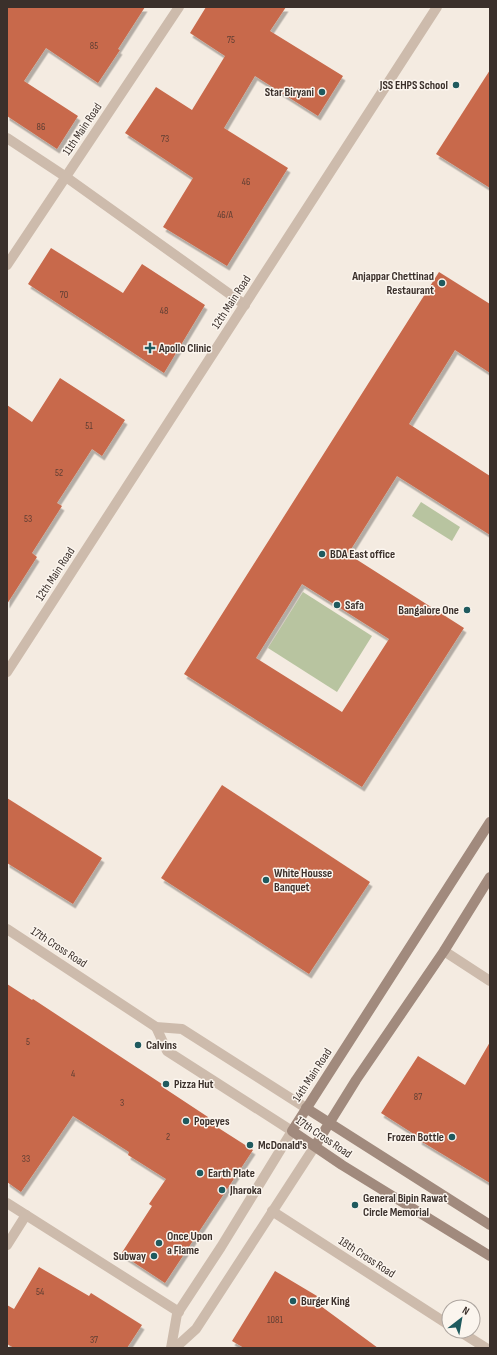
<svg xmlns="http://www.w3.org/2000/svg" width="497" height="1355" viewBox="0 0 497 1355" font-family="'Sofia Sans Condensed',sans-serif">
  <defs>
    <filter id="shadow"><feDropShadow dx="2.5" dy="4.5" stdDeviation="0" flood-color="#0004"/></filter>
  </defs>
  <rect width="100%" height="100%" fill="#f4ebe1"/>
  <g fill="#b8c4a0">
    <path d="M421,502L460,527L452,541L412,516Z"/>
    <path d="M303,592L372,636L337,692L268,648Z"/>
  </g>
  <g fill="#c8694b" fill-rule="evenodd" filter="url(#shadow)">
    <path d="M7,7H145L118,49L120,50L98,83L46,48L24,81L78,116L57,149L7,116Z"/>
    <path d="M206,7H286L270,31L343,76L318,116L255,76L224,128L288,168L227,266L163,227L193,178L125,133L156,87L192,110L225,56L190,33Z"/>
    <path d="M490,70V188L436,154Z"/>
    <path d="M51,248L123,293L142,264L205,305L164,373L28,284Z"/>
    <path d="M439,272L490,304V373L455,350L409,424L490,476V535L397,476L348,554L464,628L362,787L184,674ZM302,584L389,639L342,712L256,658Z"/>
    <path d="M60,378L125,420L102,456L92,449L57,503L62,506L32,553L37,557L7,604V405L32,422Z"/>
    <path d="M222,785L370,882L309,974L161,878Z"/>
    <path d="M7,798L102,858L73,904L7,863Z"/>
    <path d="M7,984L32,1000L33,999L162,1084L161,1086L208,1117L206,1120L253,1150L165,1283L121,1254L152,1206L149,1204L166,1179L128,1155L129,1152L73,1116L21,1192L7,1182Z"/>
    <path d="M490,1042V1183L419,1140L420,1138L381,1113L418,1056L465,1085Z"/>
    <path d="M39,1267L89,1296L91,1293L142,1325L127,1348H14L7,1344V1305L14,1309Z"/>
    <path d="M275,1271L317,1296L314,1301L378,1348H244L232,1341Z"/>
  </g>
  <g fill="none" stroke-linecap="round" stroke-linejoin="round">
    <g stroke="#cdbbac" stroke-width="10">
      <path d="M7,138L66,177L245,305"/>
      <path d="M7,265L179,7"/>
      <path d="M7,672L437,7"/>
      <path d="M444,951L490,981"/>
      <path d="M7,1203L179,1312"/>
      <path d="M272,1211L449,1325"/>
      <path d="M7,1245L26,1215"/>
      <path d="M459,1331L486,1348"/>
    </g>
    <g stroke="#cdbbac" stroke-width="10">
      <path d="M7,929L156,1027L182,1029L306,1108"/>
      <path d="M156,1027L167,1051L292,1131L221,1247L177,1314L171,1348"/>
      <path d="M175,1348L196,1329L315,1146"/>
    </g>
    <g stroke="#a18a7d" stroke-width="10">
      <path d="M490,822L292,1131L342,1165L490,1256"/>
      <path d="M306,1108L490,1225"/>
      <path d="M315,1146L356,1080L444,951L490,877"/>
    </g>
  </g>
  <g fill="#1f5a5e" stroke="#fbf5ee" stroke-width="1.5">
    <circle cx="456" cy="85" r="4"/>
    <circle cx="322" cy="92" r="4"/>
    <circle cx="442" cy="283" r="4"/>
    <path d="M148 342h4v4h4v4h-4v4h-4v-4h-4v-4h4z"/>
    <circle cx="322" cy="554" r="4"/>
    <circle cx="337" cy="605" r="4"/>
    <circle cx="467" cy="610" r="4"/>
    <circle cx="266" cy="880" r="4"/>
    <circle cx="138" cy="1045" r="4"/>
    <circle cx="166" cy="1084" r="4"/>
    <circle cx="186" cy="1121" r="4"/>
    <circle cx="452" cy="1137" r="4"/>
    <circle cx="250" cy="1145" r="4"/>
    <circle cx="200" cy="1173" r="4"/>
    <circle cx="222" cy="1190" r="4"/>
    <circle cx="355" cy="1205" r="4"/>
    <circle cx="159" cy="1243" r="4"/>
    <circle cx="154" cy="1256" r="4"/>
    <circle cx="293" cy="1301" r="4"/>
  </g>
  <g text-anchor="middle" stroke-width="3" stroke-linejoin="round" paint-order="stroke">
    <g font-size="10" fill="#5e3e33">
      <text x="231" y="43">75</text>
      <text x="94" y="49">85</text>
      <text x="41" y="130">86</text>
      <text x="165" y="142">73</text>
      <text x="246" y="185">46</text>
      <text x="225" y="218">46/A</text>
      <text x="64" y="298">70</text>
      <text x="164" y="314">48</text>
      <text x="89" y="429">51</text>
      <text x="59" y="476">52</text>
      <text x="28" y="522">53</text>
      <text x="28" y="1045">5</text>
      <text x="73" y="1077">4</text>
      <text x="418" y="1100">87</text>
      <text x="122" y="1106">3</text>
      <text x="168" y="1140">2</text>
      <text x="26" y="1162">33</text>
      <text x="40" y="1295">54</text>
      <text x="275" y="1323">1081</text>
      <text x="94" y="1343">37</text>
    </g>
    <g font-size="12" font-weight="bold" fill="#3b302b" stroke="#fbf5ee" text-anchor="start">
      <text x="448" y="89" text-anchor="end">JSS EHPS School</text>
      <text x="314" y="96" text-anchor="end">Star Biryani</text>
      <text x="434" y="280" text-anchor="end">Anjappar Chettinad<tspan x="434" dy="14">Restaurant</tspan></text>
      <text x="159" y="352">Apollo Clinic</text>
      <text x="330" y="558">BDA East office</text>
      <text x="345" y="609">Safa</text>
      <text x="459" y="614" text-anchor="end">Bangalore One</text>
      <text x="274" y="877">White Housse<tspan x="274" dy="14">Banquet</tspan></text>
      <text x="146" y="1049">Calvins</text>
      <text x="174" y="1088">Pizza Hut</text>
      <text x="194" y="1125">Popeyes</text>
      <text x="444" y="1141" text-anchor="end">Frozen Bottle</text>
      <text x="258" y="1149">McDonald's</text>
      <text x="208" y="1177">Earth Plate</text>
      <text x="230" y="1194">Jharoka</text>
      <text x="363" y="1202">General Bipin Rawat<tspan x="363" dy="14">Circle Memorial</tspan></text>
      <text x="167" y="1240">Once Upon<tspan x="167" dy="14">a Flame</tspan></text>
      <text x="146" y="1260" text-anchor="end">Subway</text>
      <text x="301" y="1305">Burger King</text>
    </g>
    <g font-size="12" fill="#3b302b" stroke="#fbf5ee">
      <text transform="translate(82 129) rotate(-56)" y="4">11th Main Road</text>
      <text transform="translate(231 302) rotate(-57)" y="4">12th Main Road</text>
      <text transform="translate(55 574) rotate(-57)" y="4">12th Main Road</text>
      <text transform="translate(59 947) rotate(33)" y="4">17th Cross Road</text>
      <text transform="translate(312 1075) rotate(-57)" y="4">14th Main Road</text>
      <text transform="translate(324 1137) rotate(34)" y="4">17th Cross Road</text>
      <text transform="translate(367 1257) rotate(33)" y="4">18th Cross Road</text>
    </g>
  </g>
  <rect width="497" height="1355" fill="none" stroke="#3b302b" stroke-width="16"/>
  <g transform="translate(461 1319) rotate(31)"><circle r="19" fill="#fbf5ee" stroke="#aea6a0"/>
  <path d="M0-3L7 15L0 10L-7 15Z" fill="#1f5a5e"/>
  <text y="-6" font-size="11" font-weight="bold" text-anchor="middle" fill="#3b302b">N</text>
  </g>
</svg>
